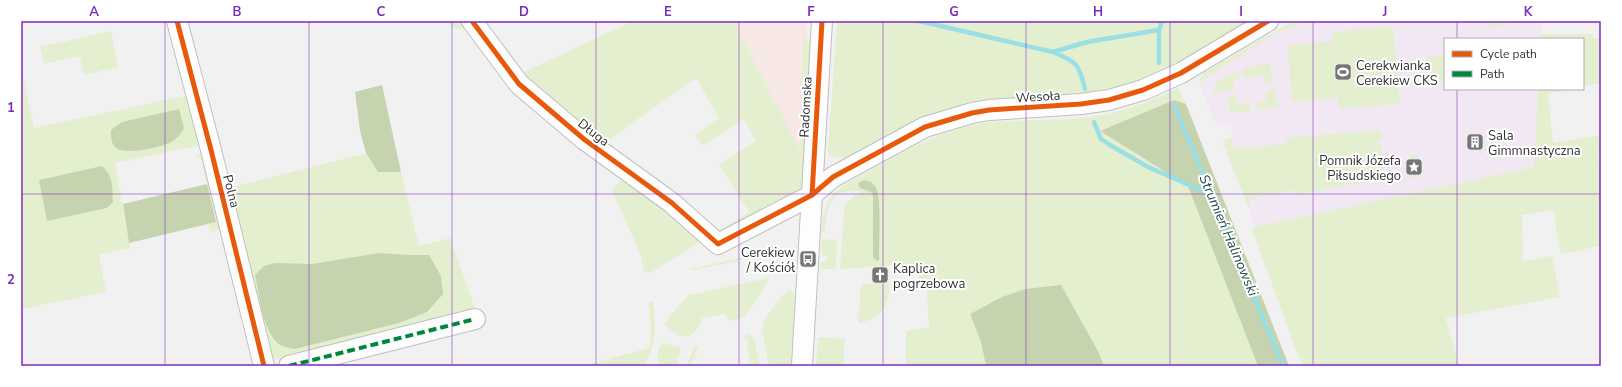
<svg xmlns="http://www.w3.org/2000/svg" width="1622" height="387" viewBox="0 0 1622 387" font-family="'Nunito Sans',sans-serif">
  <rect width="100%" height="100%" fill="#f2f1f2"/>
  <path fill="#f7e8e5" d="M734,21H807V38L803,40L802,78L804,82V104L800,152Z"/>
  <path fill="#f1e8f3" d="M1309,21H1542L1541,39H1445V89H1538L1535,167L1254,227L1249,209L1223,142L1226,139L1232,137L1231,125H1216L1203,93L1201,80L1278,32Z"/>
  <g fill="#e4efcf" fill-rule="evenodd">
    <path d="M447,21H467V26C460,32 451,28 447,21Z"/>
    <path d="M633,21H734L800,151L804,104C813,113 803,172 802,187L799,192L723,232L716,233L749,212L719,165L756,141L744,119L703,146L695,135L719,118L696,78L604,143L549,106L520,74Z"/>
    <path d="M837,21H1253L1182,62L1132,85L1090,93L1031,99L845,161L843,156L833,158L828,154V151Z"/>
    <path d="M1293,21H1309L1278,32L1202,80L1203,93L1199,79L1204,73Z"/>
    <path d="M1486,21H1509V25L1485,27Z"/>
    <path d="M1393,26L1400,104L1339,109L1338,98L1292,102L1287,45L1333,41L1332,32Z"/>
    <path d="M111,31L118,67L84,75L80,56L44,64L40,47Z"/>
    <path d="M1542,34H1593V38H1601V83L1583,86V39H1541Z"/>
    <path d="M807,38L811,42L810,79L804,82L802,78L803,39Z"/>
    <path d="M1445,55V79L1429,80L1427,56Z"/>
    <path d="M1269,63L1273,82L1265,84L1264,75L1246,78L1241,69Z"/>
    <path d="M21,66L34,128L189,95L205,144L115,163L130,248L99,255L106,292L21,309Z"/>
    <path d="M1236,72L1241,79L1233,80L1235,89L1213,93C1215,80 1225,77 1236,72Z"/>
    <path d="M1178,88L1186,104L1174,100L1100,131L1188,186L1258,366H1104L1099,353L1025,289L1002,297L970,314L981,342L986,366H906V331L929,327L926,279L919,280L918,264L840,269L844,206L856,194L862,192C831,186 826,208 825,233L821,232C824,191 840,188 873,169C911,148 948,126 993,122C1031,119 1070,122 1108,114C1132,108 1156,99 1178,88Z"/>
    <path d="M1538,89H1571L1548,94L1553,143L1601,135V154H1598L1601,168V246L1561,254L1553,210L1522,215L1523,261L1552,256L1560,297L1446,318L1459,366H1303L1294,345L1252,229L1254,227L1534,167Z"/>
    <path d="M1275,90L1278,106L1257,111L1256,103L1267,101L1266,91Z"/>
    <path d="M1236,95L1238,105L1249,103L1250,108L1249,112L1231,113L1227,97Z"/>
    <path d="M1380,130L1381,140L1376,141L1377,144H1381L1384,178L1297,195L1296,190L1249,199L1251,210L1247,205L1223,142L1226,139L1233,138L1234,149L1286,144L1285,138Z"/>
    <path d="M366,153L379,172H401L419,246L450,238L476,311L288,360L281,361L268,357L226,189ZM317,267L435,295L416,316L399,323L295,349Z"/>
    <path d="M194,155H201L204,157L222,229L210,233L208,224L216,222L201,159Z"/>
    <path d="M1418,155L1420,177L1410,178L1409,169L1415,168V165L1409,166L1408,156Z"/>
    <path d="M621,180L637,185L699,237L697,244L650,273L644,272L640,253L612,190Z"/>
    <path d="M822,239L837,240L836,269H820L821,262H826L827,256L821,255Z"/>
    <path d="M779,249L781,250L780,252L693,270L690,269Z"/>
    <path d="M769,278C764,289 739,338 725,314L702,318C701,327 695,333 687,337L678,335L664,325L669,317L689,295Z"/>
    <path d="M889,282C889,288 890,296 887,301C883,313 870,322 858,323L861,284Z"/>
    <path d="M789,290L794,294L797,302L794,366H769L762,331L763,322L780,298Z"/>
    <path d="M653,301C656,317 656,351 645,362L646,366H583L649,348C652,332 651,319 648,303Z"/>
    <path d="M749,334L755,341L760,366H751L752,362H750L748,354H750V352H748L746,344H748V341L743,338V336Z"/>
    <path d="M818,337L845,339L843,366H816Z"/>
    <path d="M661,343L680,347L681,352L678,357L677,366H660L657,354Z"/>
    <path d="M695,345L698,348L695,353L697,359L692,360V364H694V366H686Z"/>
  </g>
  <g fill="#c6d3af">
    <path d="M382,85L401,172H378L366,153L360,131L355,92Z"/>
    <path d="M1174,100L1186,104L1289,366H1258L1188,186L1100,131Z"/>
    <path d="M179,109L184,128C180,135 176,140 169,143C159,148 126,155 116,148C111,144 111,136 111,130L122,122Z"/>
    <path d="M102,166C114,177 112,187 113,202L107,208L47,221L39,180Z"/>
    <path d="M864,180C869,181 872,182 875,186C882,195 879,240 879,254V260L877,261L873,257V196L871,192L860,188L858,183Z"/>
    <path d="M207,184L216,222L129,243L123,204Z"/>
    <path d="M379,253L408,255H429L441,276L443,294L427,312L399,323L295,349C290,348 284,347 280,345C263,334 259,293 255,275L264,266L275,263L312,264Z"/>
    <path d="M1061,285L1099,353L1104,366H986L981,342L970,314L1002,297L1025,289Z"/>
  </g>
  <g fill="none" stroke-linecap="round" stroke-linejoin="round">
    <g stroke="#9adfe3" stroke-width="4.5">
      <path d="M919,21L1053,52L1087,42L1159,30"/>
      <path d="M1053,52C1078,63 1078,63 1085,89"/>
      <path d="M1159,63V30L1162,21"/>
      <path d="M1174,105L1283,366"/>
      <path d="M1094,122L1101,139L1110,145L1148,167L1212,195"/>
    </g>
    <defs>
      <g id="minor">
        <path d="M177,21L211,150L264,366"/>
        <path d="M472,21L519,84L585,140L672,203L718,244L812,195L833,177L925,127L972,113L989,110L1081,104L1109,100L1143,90L1181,73L1268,21"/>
        <path d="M289,366L475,319"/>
        <path d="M802,366L822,21"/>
      </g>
    </defs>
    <use href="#minor" stroke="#c0c0c0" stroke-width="22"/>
    <use href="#minor" stroke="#fdfdfd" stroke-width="20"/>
    <path stroke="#00873e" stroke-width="4" stroke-dasharray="8 4" stroke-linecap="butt" d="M289,366L475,319"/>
    <defs>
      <g id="cycleway">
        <path d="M177,21L211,150L264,366"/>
        <path d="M472,21L519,84L585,140L672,203L718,244L812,195L833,177L925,127L972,113L989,110L1081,104L1109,100L1143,90L1181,73L1268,21"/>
        <path d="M812,195L822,21"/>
      </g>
    </defs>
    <use href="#cycleway" stroke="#fff" stroke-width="8"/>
    <use href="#cycleway" stroke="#e8590c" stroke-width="5"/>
  </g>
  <path fill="none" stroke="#7b2cbf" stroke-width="1" stroke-opacity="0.55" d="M165,21V366M309,21V366M452,21V366M596,21V366M739,21V366M883,21V366M1026,21V366M1170,21V366M1313,21V366M1457,21V39M1457,89V366M21,194H1601"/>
  <defs>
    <symbol id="stadium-square" viewBox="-11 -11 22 22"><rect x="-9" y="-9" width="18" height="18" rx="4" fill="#767676" stroke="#fff"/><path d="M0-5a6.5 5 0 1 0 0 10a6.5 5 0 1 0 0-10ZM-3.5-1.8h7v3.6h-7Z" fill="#fff"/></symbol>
    <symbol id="building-square" viewBox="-11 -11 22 22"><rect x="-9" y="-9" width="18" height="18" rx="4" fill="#767676" stroke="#fff"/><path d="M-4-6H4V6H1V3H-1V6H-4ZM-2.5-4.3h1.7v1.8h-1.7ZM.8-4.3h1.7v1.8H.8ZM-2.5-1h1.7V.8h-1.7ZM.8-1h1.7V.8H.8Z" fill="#fff"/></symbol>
    <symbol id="sight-square" viewBox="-11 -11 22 22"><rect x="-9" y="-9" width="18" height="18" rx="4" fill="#767676" stroke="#fff"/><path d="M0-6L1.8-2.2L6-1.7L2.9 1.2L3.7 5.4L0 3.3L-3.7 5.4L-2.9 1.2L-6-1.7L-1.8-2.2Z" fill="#fff"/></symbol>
    <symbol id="bus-square" viewBox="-11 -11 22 22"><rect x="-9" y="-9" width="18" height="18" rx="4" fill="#767676" stroke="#fff"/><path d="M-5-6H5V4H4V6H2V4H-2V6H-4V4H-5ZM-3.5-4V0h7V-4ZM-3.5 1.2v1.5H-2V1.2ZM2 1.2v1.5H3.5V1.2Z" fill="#fff"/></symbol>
    <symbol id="church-square" viewBox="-11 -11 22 22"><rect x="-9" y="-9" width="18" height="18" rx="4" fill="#767676" stroke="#fff"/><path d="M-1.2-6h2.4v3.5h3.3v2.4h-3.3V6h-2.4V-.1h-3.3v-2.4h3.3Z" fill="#fff"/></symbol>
  </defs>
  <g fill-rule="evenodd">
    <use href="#stadium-square" x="1333" y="62" width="20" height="20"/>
    <use href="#building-square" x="1465" y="132" width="20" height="20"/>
    <use href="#sight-square" x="1404" y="157" width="20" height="20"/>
    <use href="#bus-square" x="798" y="249" width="20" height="20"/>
    <use href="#church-square" x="870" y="265" width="20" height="20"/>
  </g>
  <g text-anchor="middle" stroke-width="4" stroke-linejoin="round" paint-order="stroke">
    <g font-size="13" fill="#343334" stroke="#fff" text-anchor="start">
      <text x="1356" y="70">Cerekwianka<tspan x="1356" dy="15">Cerekiew CKS</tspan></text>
      <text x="1488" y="140">Sala<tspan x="1488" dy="15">Gimmnastyczna</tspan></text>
      <text x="1401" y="165" text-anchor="end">Pomnik Józefa<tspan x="1401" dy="15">Piłsudskiego</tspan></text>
      <text x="795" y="257" text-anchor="end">Cerekiew<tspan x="795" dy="15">/ Kościół</tspan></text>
      <text x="893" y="273">Kaplica<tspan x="893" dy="15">pogrzebowa</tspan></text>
    </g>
    <g font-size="13" fill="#343334" stroke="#fff">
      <text transform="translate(1038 96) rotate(-4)" y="5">Wesoła</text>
      <text transform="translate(805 107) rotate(-87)" y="5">Radomska</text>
      <text transform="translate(594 132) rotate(38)" y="5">Długa</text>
      <text transform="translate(232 191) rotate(76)" y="5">Polna</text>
    </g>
    <g font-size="14" font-style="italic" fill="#1f4c4e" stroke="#fff">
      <text transform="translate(1229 235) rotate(67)" y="5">Strumień Halinowski</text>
    </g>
  </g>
  <rect width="1622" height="387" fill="none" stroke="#ffffff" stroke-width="44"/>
  <rect x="1444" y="38" width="140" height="52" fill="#ffffff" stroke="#aeadae"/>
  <rect x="1452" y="51" width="20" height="6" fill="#e8590c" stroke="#aeadae"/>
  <text x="1480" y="58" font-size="12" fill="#343334">Cycle path</text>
  <rect x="1452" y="71" width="20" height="6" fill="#00873e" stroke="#aeadae"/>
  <text x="1480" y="78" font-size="12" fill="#343334">Path</text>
  <rect x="22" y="22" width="1578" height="343" fill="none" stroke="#7b2cbf" stroke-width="1.5"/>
  <g font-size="13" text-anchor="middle" font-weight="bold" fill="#7b2cbf">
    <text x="94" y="16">A</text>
    <text x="237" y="16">B</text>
    <text x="381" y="16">C</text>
    <text x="524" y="16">D</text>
    <text x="668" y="16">E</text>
    <text x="811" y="16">F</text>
    <text x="954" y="16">G</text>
    <text x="1098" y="16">H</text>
    <text x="1241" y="16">I</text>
    <text x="1385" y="16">J</text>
    <text x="1528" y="16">K</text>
    <text x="11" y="112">1</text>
    <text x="11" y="284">2</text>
  </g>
</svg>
